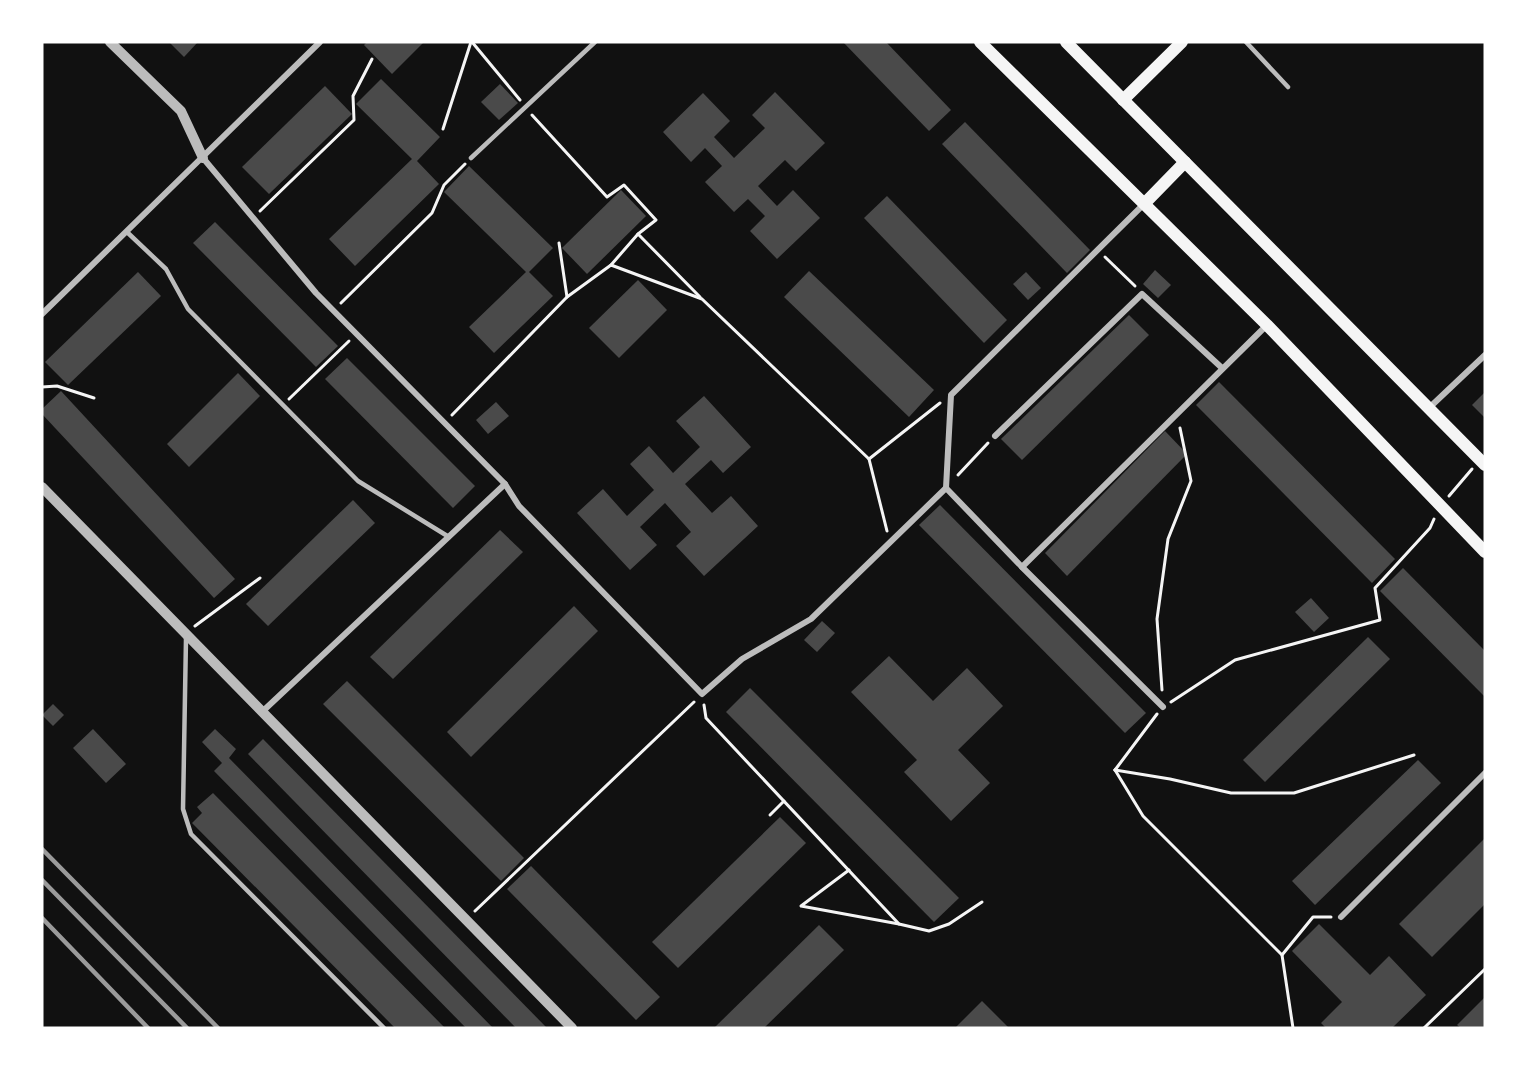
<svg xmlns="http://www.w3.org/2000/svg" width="1527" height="1070" viewBox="0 0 1527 1070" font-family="Inter,sans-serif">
  <rect width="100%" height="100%" fill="#111"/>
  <g fill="#4a4a4a">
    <path d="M169,42H198L184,57Z"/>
    <path d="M367,42H424L392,74L364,45Z"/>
    <path d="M843,42H886L951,110L929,131Z"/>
    <path d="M381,79L440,137L417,161L439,184L355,266L329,239L412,159L356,104Z"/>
    <path d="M500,84L518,103L499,120L481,102Z"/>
    <path d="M325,86L352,114L269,194L242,167Z"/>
    <path d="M775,92L825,143L796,171L785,160L758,186L777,206L793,190L820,218L777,259L750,231L765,216L748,199L734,212L705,182L722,166L705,148L691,162L663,132L703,93L730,121L714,137L734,158L765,128L752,115Z"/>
    <path d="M965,122L1090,250L1067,273L942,144Z"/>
    <path d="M469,166L553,248L529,272L553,296L494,353L469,327L526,272L444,192Z"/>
    <path d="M621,190L646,216L587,274L562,248Z"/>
    <path d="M887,196L1007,320L984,343L864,218Z"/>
    <path d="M215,222L338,346L316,367L193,243Z"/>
    <path d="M1155,270L1171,285L1158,298L1143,284Z"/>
    <path d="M809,271L934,390L909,417L784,297Z"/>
    <path d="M138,272L161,296L68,385L45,362Z"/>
    <path d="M1026,272L1041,288L1028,300L1013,284Z"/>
    <path d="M638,280L667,310L619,358L589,328Z"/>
    <path d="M1129,315L1149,335L1022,460L1001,439Z"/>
    <path d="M347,358L475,486L453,508L325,379Z"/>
    <path d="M238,373L260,396L189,467L167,444Z"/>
    <path d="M1219,382L1395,559L1372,583L1196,405Z"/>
    <path d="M61,391L235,579L214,598L42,414V409Z"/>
    <path d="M1485,392V418L1472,405Z"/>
    <path d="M704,396L751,447L723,473L711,460L685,484L712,513L731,496L758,526L704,576L676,546L691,532L665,503L640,527L657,545L630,570L577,513L603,489L627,516L654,490L630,464L649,446L673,473L700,447L676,421Z"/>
    <path d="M496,402L509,416L488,434L476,420Z"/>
    <path d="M1165,431L1187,454L1067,576L1045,553Z"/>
    <path d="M353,500L375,523L268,626L246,604Z"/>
    <path d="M940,505L1146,713L1125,733L919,525Z"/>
    <path d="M500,530L523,552L393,679L370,657Z"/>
    <path d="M1403,568L1485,651V697L1380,591Z"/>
    <path d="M1311,598L1329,618L1314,632L1295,612Z"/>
    <path d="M574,606L598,631L471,757L447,732Z"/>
    <path d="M822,621L835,633L817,652L804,640Z"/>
    <path d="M1368,637L1390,659L1265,782L1243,760Z"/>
    <path d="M889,656L933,701L967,668L1003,706L958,750L990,783L951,821L904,772L917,760L851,692Z"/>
    <path d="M347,681L524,858L501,881L323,704Z"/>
    <path d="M750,688L959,898L934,922L726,712Z"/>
    <path d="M53,704L64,715L53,726L42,715Z"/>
    <path d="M93,729L126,764L106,783L73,748Z"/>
    <path d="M215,729L236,749L229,758L493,1028H466L214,771L222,763L202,742Z"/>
    <path d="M263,739L547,1028H516L248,754Z"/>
    <path d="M1418,760L1441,783L1315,905L1292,881Z"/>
    <path d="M213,793L445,1028H395L192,823L202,813L197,807Z"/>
    <path d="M780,817L806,843L678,968L652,942Z"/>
    <path d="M1485,838V904L1432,957L1399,924Z"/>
    <path d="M531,866L660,997L636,1020L507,889Z"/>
    <path d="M1319,924L1370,975L1389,956L1426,995L1392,1028H1326L1321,1023L1342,1002L1292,951Z"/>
    <path d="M819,925L844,950L764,1028H714Z"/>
    <path d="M1485,997V1028H1461L1457,1025Z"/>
    <path d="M982,1001L1009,1028H955Z"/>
  </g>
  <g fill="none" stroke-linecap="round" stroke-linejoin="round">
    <g stroke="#f5f5f5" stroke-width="3">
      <path d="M472,42L520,100"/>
      <path d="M532,115L607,197L624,185L656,220L638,234L611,265"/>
      <path d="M443,129L471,42"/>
      <path d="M260,211L354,120L353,96L372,59"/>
      <path d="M638,234L700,297"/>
      <path d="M1105,257L1135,286"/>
      <path d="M567,297L611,265L702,299L869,459"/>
      <path d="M341,303L432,213L444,185L465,164"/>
      <path d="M42,387L57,386L94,398"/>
      <path d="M289,399L349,341"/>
      <path d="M452,415L567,297L559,243"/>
      <path d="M958,475L988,443"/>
      <path d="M1449,496L1472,469"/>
      <path d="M887,531L869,459L940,403"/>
      <path d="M195,626L260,578"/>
      <path d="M1162,690L1157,619L1168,539L1191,481L1180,428"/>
      <path d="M1171,702L1235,660L1380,620L1375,588L1430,528L1434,519"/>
      <path d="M704,705L706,718L899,924L929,931L949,924L982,902"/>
      <path d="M1115,770L1157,714"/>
      <path d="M1115,770L1143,816L1282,955L1293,1028"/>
      <path d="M1115,770L1170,779L1231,793H1294L1414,755"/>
      <path d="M770,815L784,801"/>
      <path d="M849,870L801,906L899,924"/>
      <path d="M475,911L694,702"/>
      <path d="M1282,955L1313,917H1331"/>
      <path d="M1424,1028L1485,969"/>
    </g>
    <g stroke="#bcbcbc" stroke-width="4.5">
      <path d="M1246,42L1288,87"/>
      <path d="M471,158L595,42"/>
      <path d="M128,233L166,269L188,309L358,481L449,537"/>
      <path d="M186,638L183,809L191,834L384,1028"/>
    </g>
    <g stroke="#bcbcbc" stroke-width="6">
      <path d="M203,158L316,293L505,484L519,506L702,694L742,659L811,619L946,488L951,395L1145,203"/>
      <path d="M42,314L320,42"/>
      <path d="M1430,407L1485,355"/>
      <path d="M995,436L1142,294L1222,368"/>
      <path d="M946,488L1022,567"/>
      <path d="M1163,707L1022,567L1267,325"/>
      <path d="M263,711L505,484"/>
      <path d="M1341,917L1485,773"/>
    </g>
    <g stroke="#bcbcbc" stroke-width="10">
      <path d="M110,42L181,111L203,158"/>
      <path d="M42,487L572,1028"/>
    </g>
    <g stroke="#f5f5f5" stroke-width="12">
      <path d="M980,42L1267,325L1485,552"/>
      <path d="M1066,42L1485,465"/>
      <path d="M1123,100L1182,42"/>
      <path d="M1145,203L1185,162"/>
    </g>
    <g stroke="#9a9a9a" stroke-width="4.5">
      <path d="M42,849L218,1028"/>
      <path d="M42,880L187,1028"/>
      <path d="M42,918L148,1028"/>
    </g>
  </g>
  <rect width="1527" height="1070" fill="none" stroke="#ffffff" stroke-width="87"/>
</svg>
